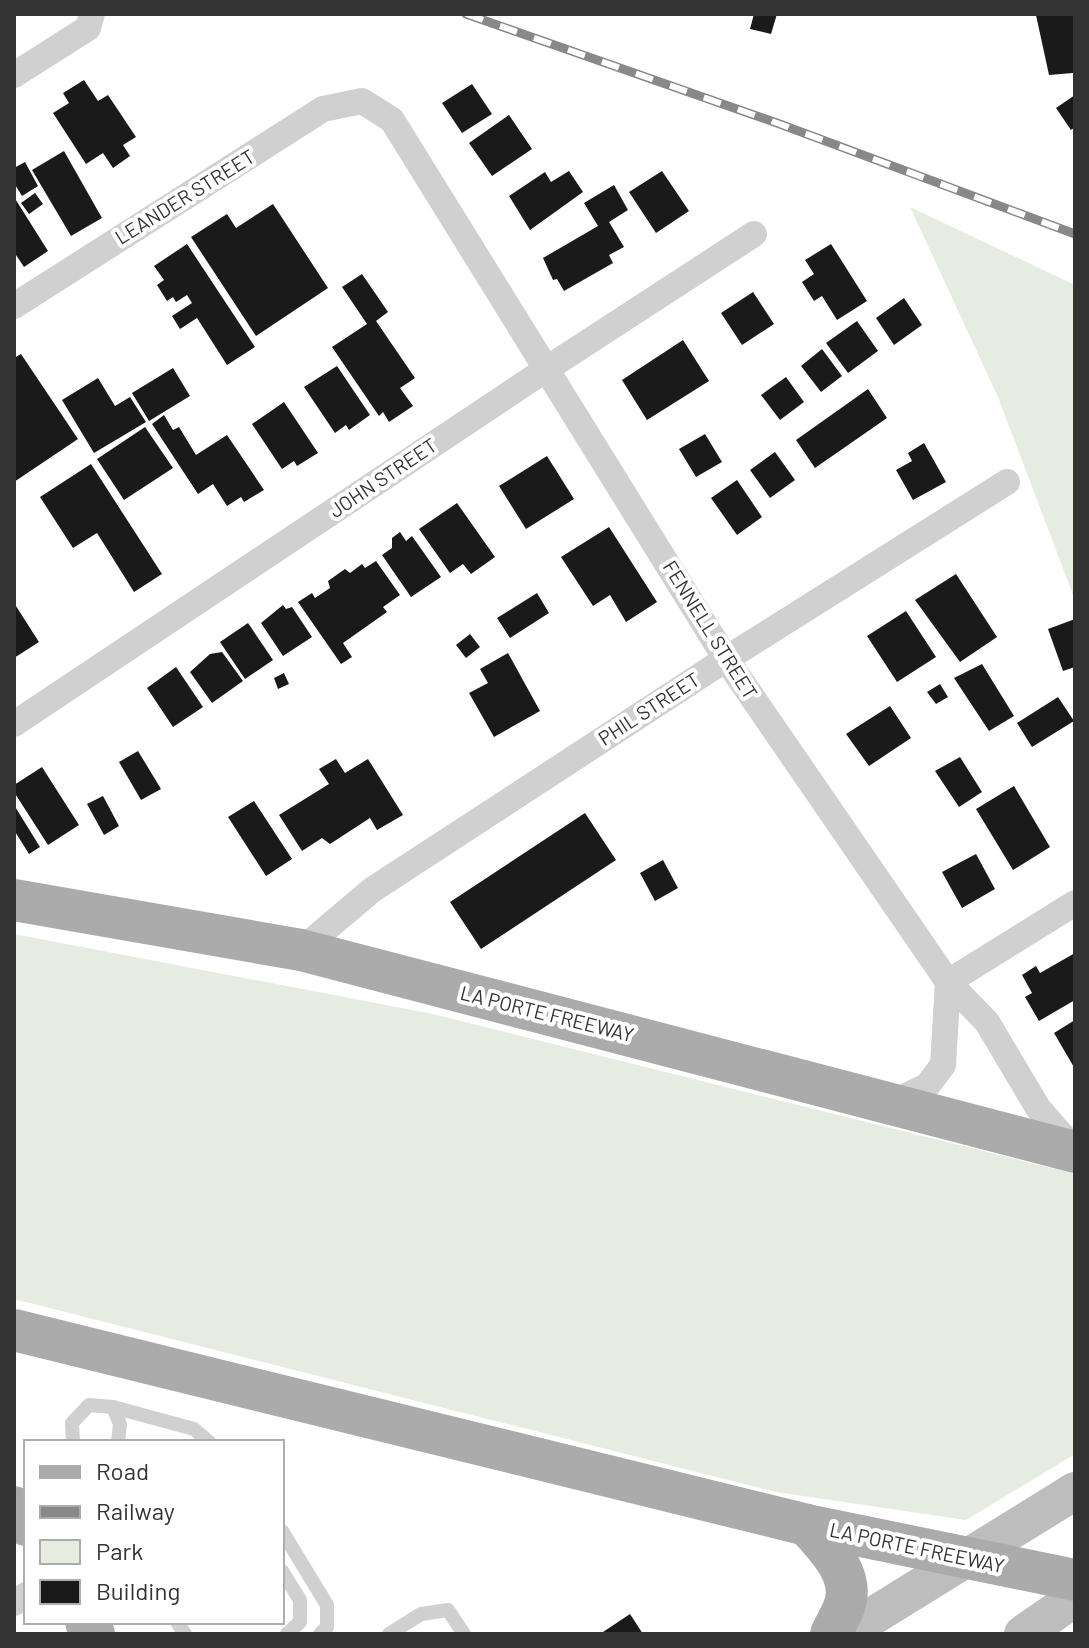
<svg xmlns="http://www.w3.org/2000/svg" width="1089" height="1648" viewBox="0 0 1089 1648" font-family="Barlow,sans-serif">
  <rect width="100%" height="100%" fill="#fff"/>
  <g fill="#e6ecdf">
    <path d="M910,207L1075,285V600L998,397Z"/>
    <path d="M14,934L433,1014L1075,1174V1454L966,1520L776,1492L14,1299Z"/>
  </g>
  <g fill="#1a1a1a">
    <path d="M754,14H777L771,34L750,29Z"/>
    <path d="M1067,14H1075V70L1073,73L1049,75L1036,15Z"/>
    <path d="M84,80L98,101L108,95L136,137L123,145L130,156L113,168L103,153L86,164L53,113L69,103L63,93Z"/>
    <path d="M472,84L492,114L462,133L442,103Z"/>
    <path d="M1075,95V127L1071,130L1056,108Z"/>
    <path d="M509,115L532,149L492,176L469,143Z"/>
    <path d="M64,151L102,218L71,236L32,170Z"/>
    <path d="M25,162L38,186L22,196L14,183V168Z"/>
    <path d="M569,171L583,192L530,230L509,196L545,172L551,182Z"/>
    <path d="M662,171L689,211L656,233L629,192Z"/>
    <path d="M614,185L628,210L609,222L624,247L609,255L613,263L564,291L557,279L553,280L543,258L598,226L584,203Z"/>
    <path d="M35,193L43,204L29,214L21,203Z"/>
    <path d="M14,197L48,251L24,267L14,252Z"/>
    <path d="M273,204L328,288L256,336L191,237L227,214L236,228Z"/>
    <path d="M187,244L255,347L227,365L197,318L180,329L172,316L192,303L187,295L176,302L173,297L167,301L157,285L164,280L154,266Z"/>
    <path d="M831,244L867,301L837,320L822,296L814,301L802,282L814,274L805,260Z"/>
    <path d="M362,274L388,312L376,321L415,378L400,388L413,406L389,422L383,412L379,416L332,347L367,324L342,287Z"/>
    <path d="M753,292L774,324L742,345L721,313Z"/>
    <path d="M904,298L922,325L894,345L876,318Z"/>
    <path d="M857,321L878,351L848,373L826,343Z"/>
    <path d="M683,340L709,381L647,420L622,380Z"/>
    <path d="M822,349L842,376L821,392L801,366Z"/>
    <path d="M21,354L78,439L14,482V358Z"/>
    <path d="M337,366L370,415L349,430L346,425L335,433L304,387Z"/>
    <path d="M173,368L190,396L149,421L132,393Z"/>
    <path d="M786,377L804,402L780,420L761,395Z"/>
    <path d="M98,378L115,406L130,397L146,422L94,453L62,400Z"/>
    <path d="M868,389L887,418L815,468L796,440Z"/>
    <path d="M284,402L318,453L297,466L294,461L282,469L252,424Z"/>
    <path d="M164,415L173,430L179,427L196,455L227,435L264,490L244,502L241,497L227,506L213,484L198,494L152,424Z"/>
    <path d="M145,427L173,468L124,500L97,459Z"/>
    <path d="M705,434L722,462L696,477L679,449Z"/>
    <path d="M924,443L946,482L913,500L896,470L912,461L908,453Z"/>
    <path d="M775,452L795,480L770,498L750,470Z"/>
    <path d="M547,456L574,499L526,529L499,486Z"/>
    <path d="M91,464L162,574L134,592L97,533L73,548L40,497Z"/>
    <path d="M737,480L762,517L737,535L711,498Z"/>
    <path d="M457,503L495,557L471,574L463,564L450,573L419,529Z"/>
    <path d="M609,527L657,602L626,622L610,595L593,606L561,557Z"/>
    <path d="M400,532L406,541L412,536L441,577L411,597L382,555L392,548V538Z"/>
    <path d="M376,561L400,595L383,607L387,612L343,643L352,657L341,664L298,602L312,593L315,598L330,588L328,581L345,569L350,573L362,564L365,568Z"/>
    <path d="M956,574L997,637L960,662L915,600Z"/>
    <path d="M537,593L549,613L510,638L497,618Z"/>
    <path d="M14,603L39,642L14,658Z"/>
    <path d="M283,605L286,609L292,607L312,637L283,656L261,623Z"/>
    <path d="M906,611L936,657L897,682L867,636Z"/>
    <path d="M1075,619V667L1063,671L1048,629Z"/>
    <path d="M248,623L273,660L245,679L220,642Z"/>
    <path d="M470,634L480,647L466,658L456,645Z"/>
    <path d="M222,652L243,681L212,703L190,672L210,654Z"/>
    <path d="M508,653L540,711L494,737L469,693L488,683L480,669Z"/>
    <path d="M982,664L1014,716L989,731L954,678Z"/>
    <path d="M176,667L203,707L173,727L147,688Z"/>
    <path d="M284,673L289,684L278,689L274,678Z"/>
    <path d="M940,684L948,697L936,704L927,692Z"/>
    <path d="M1058,697L1074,721L1032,747L1017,723Z"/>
    <path d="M890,706L911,738L869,766L846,734Z"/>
    <path d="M138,751L161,789L141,800L119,762Z"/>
    <path d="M960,757L982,792L959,807L935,771Z"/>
    <path d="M336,759L345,773L368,759L403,815L377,830L370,818L330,844L322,838L302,851L279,815L329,784L319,769Z"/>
    <path d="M42,767L79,825L48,845L14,792V785Z"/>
    <path d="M1014,786L1050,847L1013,870L976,809Z"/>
    <path d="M103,796L119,826L104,835L87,804Z"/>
    <path d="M254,801L292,859L266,876L228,817Z"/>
    <path d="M14,805L40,847L29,854L14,830Z"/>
    <path d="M585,813L616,860L481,949L450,902Z"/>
    <path d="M976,854L995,889L962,908L942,872Z"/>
    <path d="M663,860L678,888L655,901L640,873Z"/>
    <path d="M1075,953V1000L1039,1021L1025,997L1032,993L1022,975L1036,966L1040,973Z"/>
    <path d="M1075,1020V1069L1054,1033Z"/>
    <path d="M630,1614L643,1634H600Z"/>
  </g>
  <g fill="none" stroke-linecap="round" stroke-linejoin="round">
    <g stroke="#d0d0d0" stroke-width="14">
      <path d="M113,1407L120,1424L118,1442"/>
      <path d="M73,1442L72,1423L89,1405L113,1407L194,1429L209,1442"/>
      <path d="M282,1531L327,1605V1627L320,1634"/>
      <path d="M282,1571L300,1600V1622L287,1634"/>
      <path d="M177,1622L185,1634"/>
      <path d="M389,1634L421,1614L448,1610L464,1634"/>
    </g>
    <g stroke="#d0d0d0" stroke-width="26">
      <path d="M14,75L88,28L92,14"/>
      <path d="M14,306L323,109L362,101L392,120L726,659L948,982L987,1022L1038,1108L1075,1150"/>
      <path d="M14,724L548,368L754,234"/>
      <path d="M301,950L372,890L726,659L1007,482"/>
      <path d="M948,982L1075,903"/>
      <path d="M891,1103L927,1086L943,1065L948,982"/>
      <path d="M14,1603L26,1595"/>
    </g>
    <g stroke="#bdbdbd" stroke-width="38">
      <path d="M844,1634L1075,1491"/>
      <path d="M1023,1634L1075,1598"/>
    </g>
    <g stroke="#ababab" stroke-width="42">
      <path d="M14,900L301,950L1075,1152"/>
      <path d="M14,1330L807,1525L1075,1580"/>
      <path d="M14,1507L26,1525"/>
      <path d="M807,1525C826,1547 854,1573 845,1604C842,1614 835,1625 831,1634"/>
      <path d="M86,1622L94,1634"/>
    </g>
    <defs>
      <path id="rail" d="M466,14L777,123L1075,234"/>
    </defs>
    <use href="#rail" stroke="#888" stroke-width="9"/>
    <use href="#rail" stroke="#fff" stroke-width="6" stroke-dasharray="18" stroke-linecap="butt"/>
  </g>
  <g text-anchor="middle" stroke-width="8" stroke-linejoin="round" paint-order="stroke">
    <g font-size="20" fill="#333" stroke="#fff">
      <text transform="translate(185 197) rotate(-32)" y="7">LEANDER STREET</text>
      <text transform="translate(383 478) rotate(-34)" y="7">JOHN STREET</text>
      <text transform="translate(710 630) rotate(58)" y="7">FENNELL STREET</text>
      <text transform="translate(649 709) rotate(-33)" y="7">PHIL STREET</text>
      <text transform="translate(547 1014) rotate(14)" y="7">LA PORTE FREEWAY</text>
      <text transform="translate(917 1548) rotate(12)" y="7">LA PORTE FREEWAY</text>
    </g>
  </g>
  <rect width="1089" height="1648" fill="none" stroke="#333333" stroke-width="32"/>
  <rect x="24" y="1440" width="260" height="184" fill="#ffffff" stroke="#adadad" stroke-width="2"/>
  <rect x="40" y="1466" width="40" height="12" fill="#ababab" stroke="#adadad" stroke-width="2"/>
  <text x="96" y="1480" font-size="24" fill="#333333">Road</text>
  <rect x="40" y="1506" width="40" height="12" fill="#888888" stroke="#adadad" stroke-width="2"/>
  <text x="96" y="1520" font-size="24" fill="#333333">Railway</text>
  <rect x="40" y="1540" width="40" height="24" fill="#e6ecdf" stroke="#adadad" stroke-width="2"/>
  <text x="96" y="1560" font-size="24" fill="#333333">Park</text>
  <rect x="40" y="1580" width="40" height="24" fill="#1a1a1a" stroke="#adadad" stroke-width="2"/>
  <text x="96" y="1600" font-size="24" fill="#333333">Building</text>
</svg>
